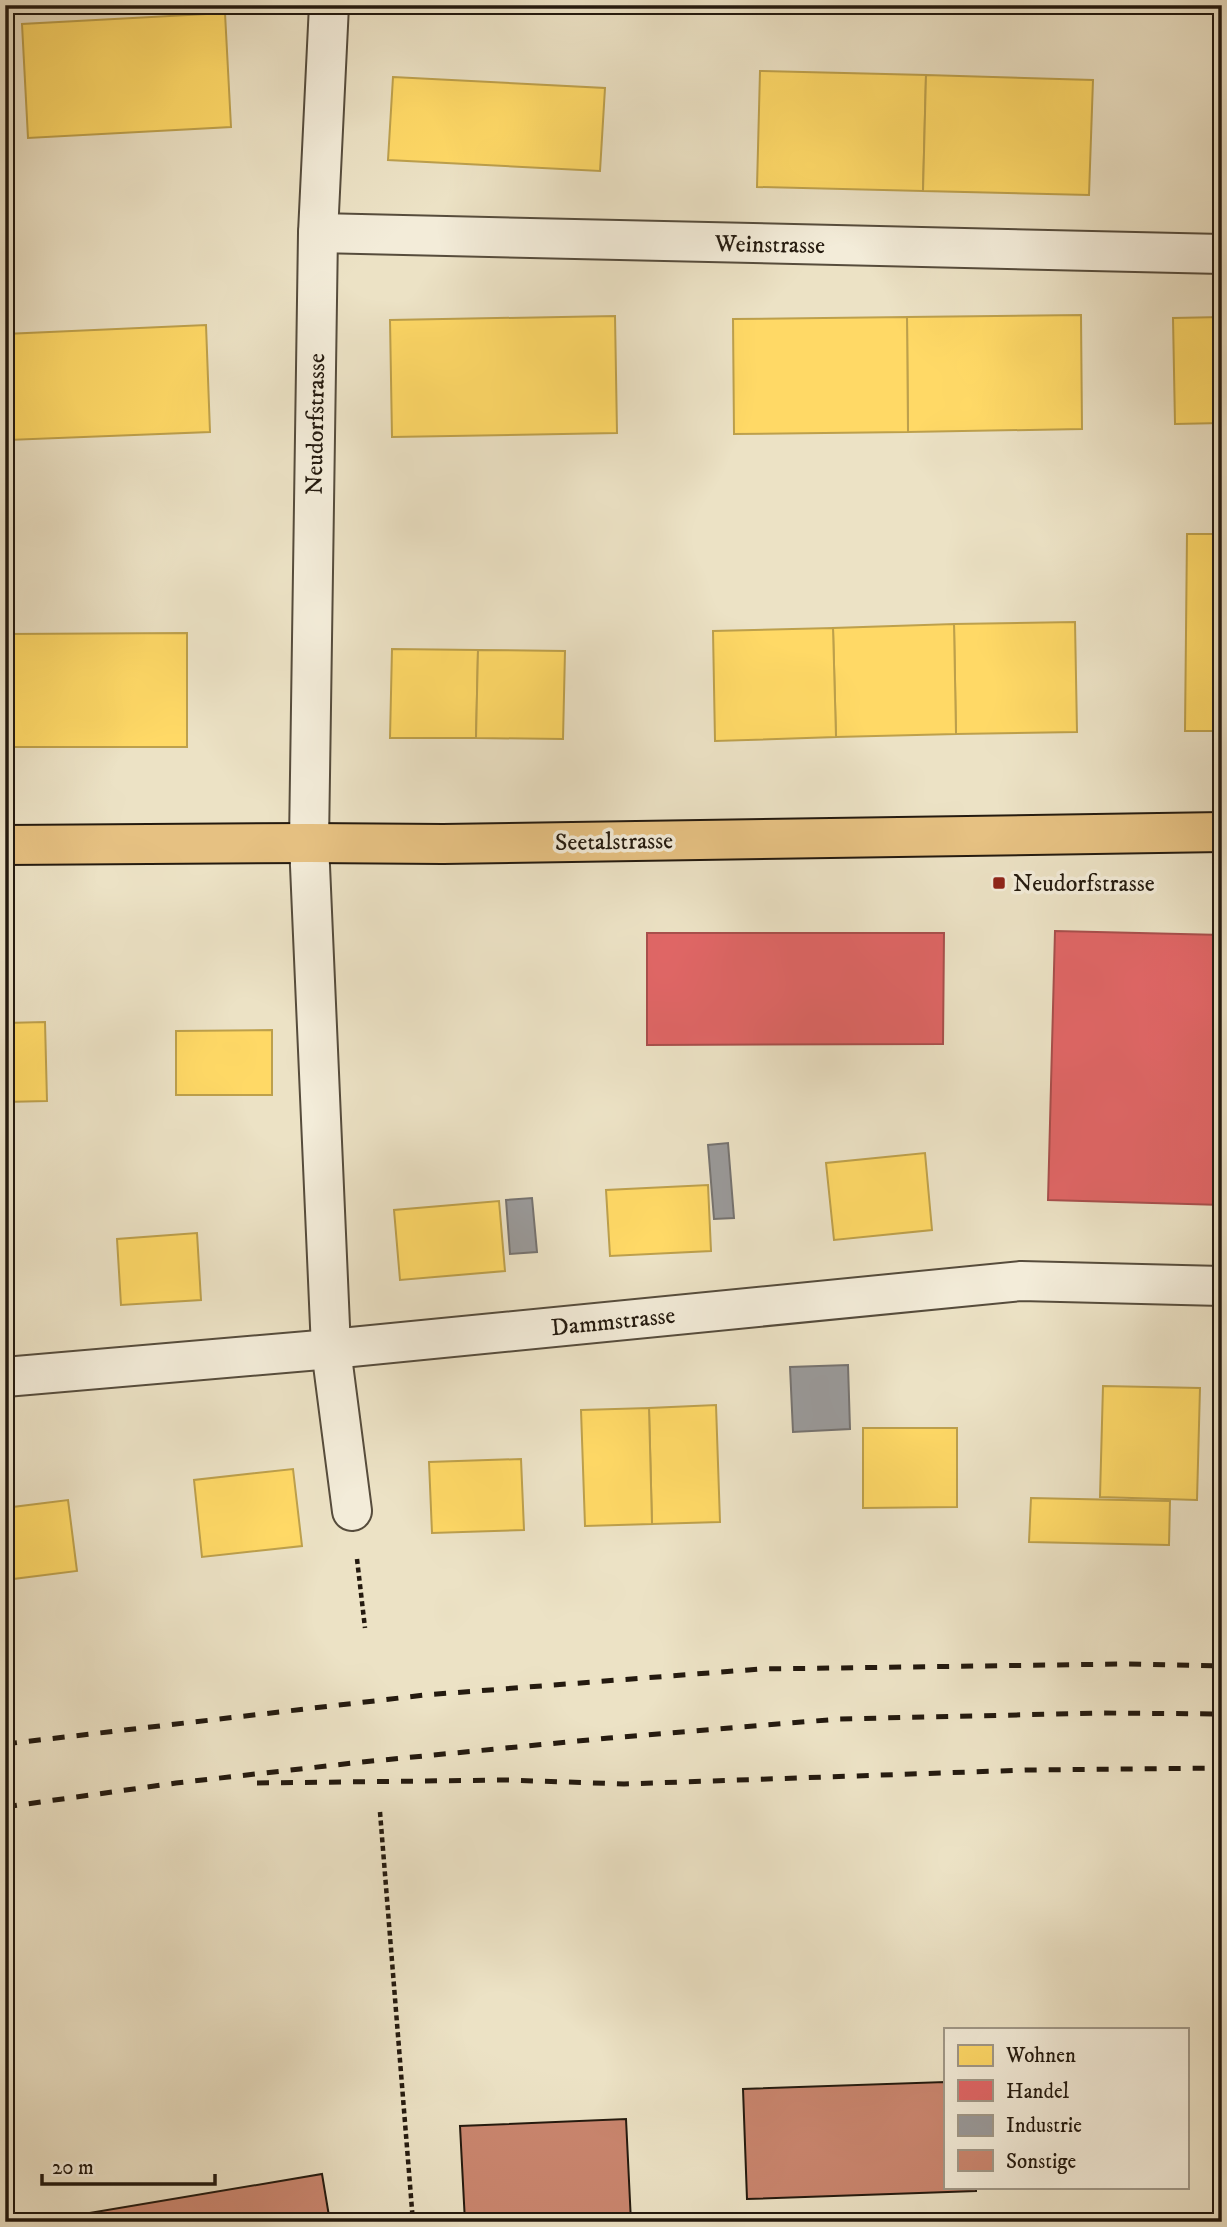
<svg xmlns="http://www.w3.org/2000/svg" width="1227" height="2227" viewBox="0 0 1227 2227" font-family="'IM FELL DW Pica',serif">
  <rect width="100%" height="100%" fill="#ece2c5"/>
  <filter id="stains"><feTurbulence type="fractalNoise" baseFrequency=".00286" numOctaves="4"/><feColorMatrix values="0 0 0 0 .2 0 0 0 0 .09 0 0 0 0 .02 0 0 0 .5 -.17"/></filter>
  <radialGradient id="worn" r=".72"><stop offset=".6" stop-color="#630" stop-opacity="0"/><stop offset="1" stop-color="#630" stop-opacity=".3"/></radialGradient>
  <g fill="#ffd966" stroke="#bda04c" stroke-width="2">
    <path d="M225,13L231,127L28,138L22,24Z"/>
    <path d="M760,71L926,75L923,191L757,187Z"/>
    <path d="M926,75L1093,80L1089,195L923,191Z"/>
    <path d="M393,77L605,88L600,171L388,160Z"/>
    <path d="M1081,315L1082,429L908,432L907,317Z"/>
    <path d="M615,316L617,433L392,437L390,320Z"/>
    <path d="M907,317L908,432L734,434L733,319Z"/>
    <path d="M1222,317V423L1175,424L1173,318Z"/>
    <path d="M206,325L210,432L8,440L5,334Z"/>
    <path d="M1187,534H1222V731H1185Z"/>
    <path d="M1075,622L1077,732L956,734L954,624Z"/>
    <path d="M954,624L956,734L836,737L833,628Z"/>
    <path d="M833,628L836,737L715,741L713,631Z"/>
    <path d="M187,633V747H5V634Z"/>
    <path d="M392,649L478,650L476,738H390Z"/>
    <path d="M478,650L565,651L563,739L476,738Z"/>
    <path d="M45,1022L47,1101L5,1102V1023Z"/>
    <path d="M272,1030V1095H176V1031Z"/>
    <path d="M925,1153L932,1230L834,1240L826,1163Z"/>
    <path d="M708,1185L711,1251L610,1256L606,1190Z"/>
    <path d="M499,1201L505,1271L400,1280L394,1210Z"/>
    <path d="M197,1233L201,1300L121,1305L117,1239Z"/>
    <path d="M1103,1386L1200,1388L1197,1500L1100,1497Z"/>
    <path d="M716,1405L720,1522L652,1524L649,1408Z"/>
    <path d="M649,1408L652,1524L585,1526L581,1410Z"/>
    <path d="M863,1428H957V1507L863,1508Z"/>
    <path d="M521,1459L524,1530L432,1533L429,1462Z"/>
    <path d="M293,1469L302,1546L202,1557L194,1480Z"/>
    <path d="M1031,1498L1170,1501L1169,1545L1029,1542Z"/>
    <path d="M68,1500L77,1571L5,1580V1508Z"/>
  </g>
  <g fill="#e06666" stroke="#a84f4c" stroke-width="2">
    <path d="M1055,931L1222,935V1205L1048,1200Z"/>
    <path d="M647,933H944L943,1044L647,1045Z"/>
  </g>
  <g fill="#999" stroke="#767370" stroke-width="2">
    <path d="M728,1143L734,1218L714,1219L708,1145Z"/>
    <path d="M532,1198L537,1252L510,1254L506,1200Z"/>
    <path d="M848,1365L850,1429L793,1432L790,1367Z"/>
  </g>
  <g fill="#ca866f" stroke="#241a0f" stroke-width="2">
    <path d="M945,2082V2187H976V2191L747,2199L743,2089Z"/>
    <path d="M626,2119L631,2222H465L460,2126Z"/>
    <path d="M322,2174L330,2222H36Z"/>
  </g>
  <g fill="none" stroke-linecap="round" stroke-linejoin="round">
    <defs>
      <g id="street">
        <path d="M329,5L318,233L309,843L331,1349L352,1511"/>
        <path d="M318,233L1222,254"/>
        <path d="M5,1377L331,1349L1021,1281L1222,1286"/>
      </g>
      <path id="primary" d="M5,845L309,843L443,844L1222,832"/>
    </defs>
    <use href="#street" stroke="#564c3c" stroke-width="42"/>
    <use href="#primary" stroke="#241a0f" stroke-width="42"/>
    <g stroke="#241a0f" stroke-width="4.5" stroke-dasharray="5 3.5" stroke-linecap="butt">
      <path d="M357,1559L365,1628"/>
      <path d="M380,1812L413,2222"/>
    </g>
    <use href="#street" stroke="#f3ecd9" stroke-width="38"/>
    <use href="#primary" stroke="#e6c182" stroke-width="38"/>
    <g stroke="#241a0f" stroke-width="5" stroke-dasharray="12 12" stroke-linecap="butt">
      <path d="M5,1744L425,1695L760,1669L1123,1664L1222,1666"/>
      <path d="M257,1783L507,1780L624,1784L1026,1770L1222,1768"/>
      <path d="M5,1807L176,1783L362,1762L609,1738L839,1719L1101,1713L1222,1714"/>
    </g>
  </g>
  <rect fill="#8f2418" stroke="#f3ecd9" stroke-width="2.5" x="992" y="876" width="14" height="14" rx="3.5"/>
  <g text-anchor="middle" stroke-width="7" stroke-linejoin="round" paint-order="stroke">
    <g font-size="24" fill="#241a0f" stroke="#f3ecd9">
      <text transform="translate(770 244) rotate(1)" y="8">Weinstrasse</text>
      <text transform="translate(315 424) rotate(-89)" y="8">Neudorfstrasse</text>
      <text transform="translate(614 841) rotate(-1)" y="8">Seetalstrasse</text>
      <text transform="translate(613 1321) rotate(-6)" y="8">Dammstrasse</text>
    </g>
    <g font-size="24" fill="#241a0f" stroke="#f3ecd9" text-anchor="start">
      <text x="1013" y="891">Neudorfstrasse</text>
    </g>
  </g>
  <rect width="1227" height="2227" fill="none" stroke="#ece2c5" stroke-width="28"/>
  <rect x="7" y="7" width="1213" height="2213" fill="none" stroke="#241a0f" stroke-width="3.5"/>
  <rect x="14" y="14" width="1199" height="2199" fill="none" stroke="#241a0f" stroke-width="2"/>
  <rect x="944" y="2028" width="245" height="161" fill="#f3ecd9" stroke="#a09888" stroke-width="2"/>
  <rect x="958" y="2045" width="35" height="21" fill="#ffd966" stroke="#a09888" stroke-width="2"/>
  <text x="1006" y="2062" font-size="21" fill="#241a0f">Wohnen</text>
  <rect x="958" y="2080" width="35" height="21" fill="#e06666" stroke="#a09888" stroke-width="2"/>
  <text x="1006" y="2098" font-size="21" fill="#241a0f">Handel</text>
  <rect x="958" y="2115" width="35" height="21" fill="#999999" stroke="#a09888" stroke-width="2"/>
  <text x="1006" y="2132" font-size="21" fill="#241a0f">Industrie</text>
  <rect x="958" y="2150" width="35" height="21" fill="#ca866f" stroke="#a09888" stroke-width="2"/>
  <text x="1006" y="2168" font-size="21" fill="#241a0f">Sonstige</text>
  <path d="M42 2174v10h173v-10" fill="none" stroke="#241a0f" stroke-width="3.5"/>
  <text x="52" y="2174" font-size="21" fill="#241a0f" stroke="#f3ecd9" stroke-width="5" paint-order="stroke">20 m</text>
  <rect width="100%" height="100%" filter="url(#stains)"/>
  <rect width="100%" height="100%" fill="url(#worn)"/>
</svg>
